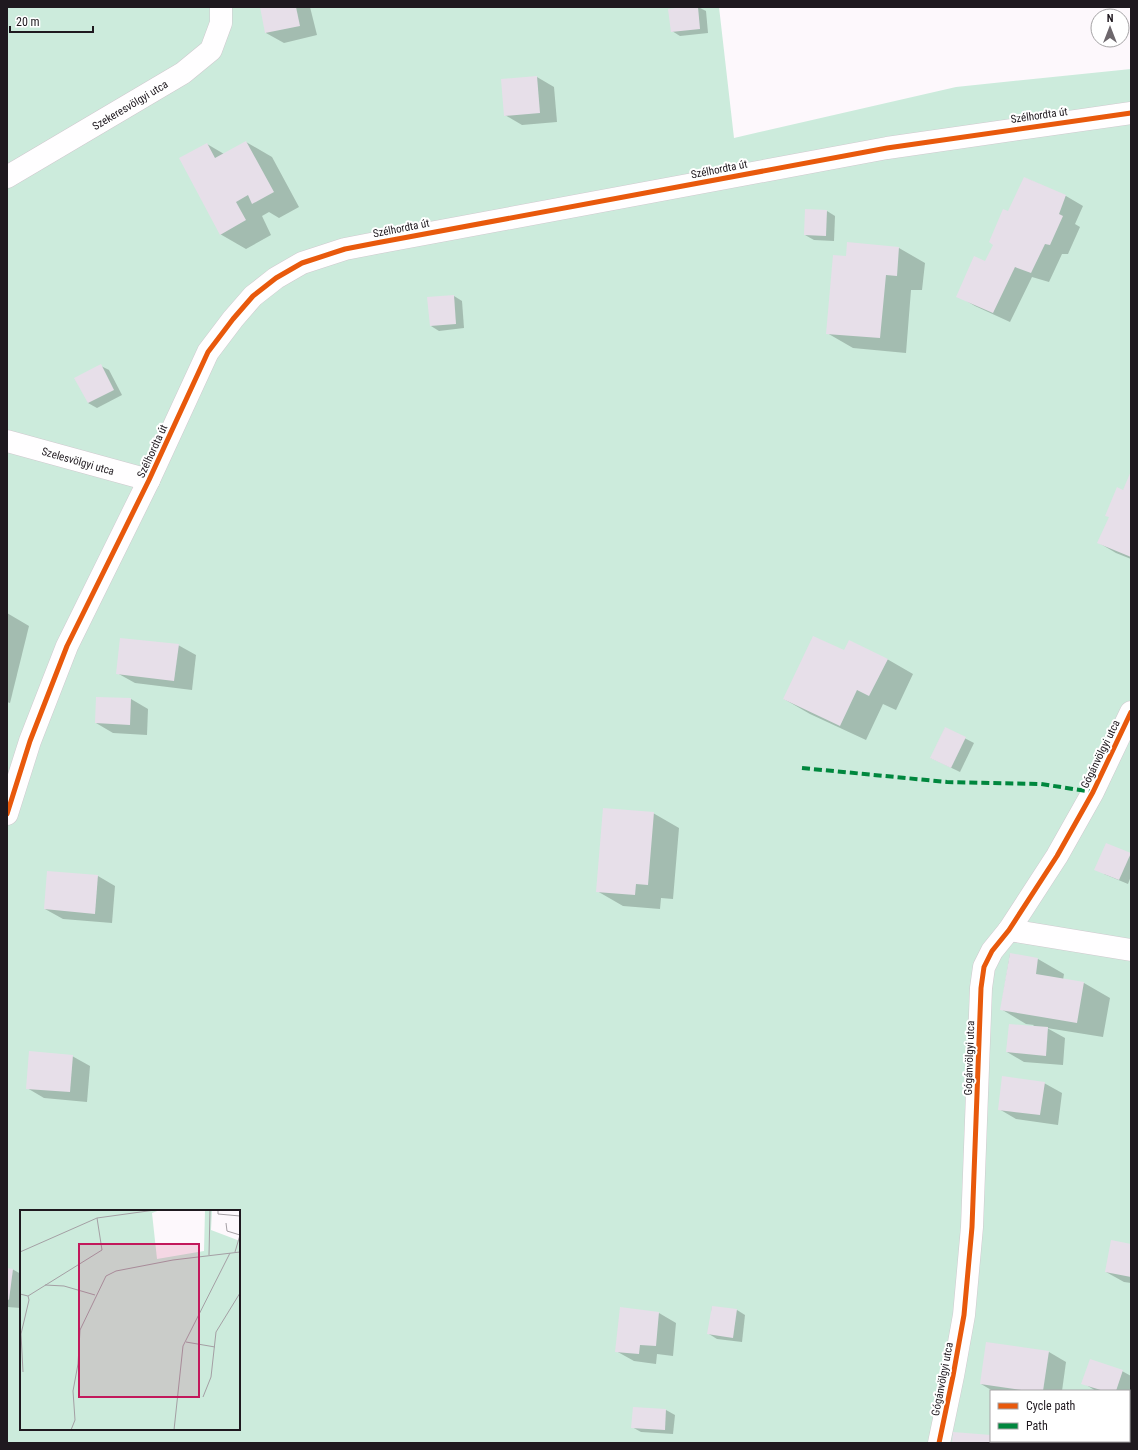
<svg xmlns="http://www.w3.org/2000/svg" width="1138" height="1450" viewBox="0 0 1138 1450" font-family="'Roboto Condensed',sans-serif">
  <rect width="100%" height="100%" fill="#fdf8fc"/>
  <path fill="#ccebdc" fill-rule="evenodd" d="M7,7H719L734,138L956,87L1131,69V1443H7ZM21,1211H239V1429H21ZM991,1391H1129V1441H991Z"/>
  <g fill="#0003">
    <path d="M261,7H310L317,35L284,43L266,33Z"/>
    <path d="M692,7H698L706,11L708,33L680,36L672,31Z"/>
    <path d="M537,77L554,87L557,122L522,125L505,115Z"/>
    <path d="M246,142L272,157L299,207L279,218L269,212L262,216L271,235L246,249L220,234L207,144L224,154Z"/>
    <path d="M1025,178L1066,196L1083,206L1075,224L1080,227L1068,254H1062L1049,282L1032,277L1010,322L975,306L958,296L986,262Z"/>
    <path d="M827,211L835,216L834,241L814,240L805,235Z"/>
    <path d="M899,248L925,263L922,290H911L906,353L853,348L827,333L847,257Z"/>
    <path d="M454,296L462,301L464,328L439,331L431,326Z"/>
    <path d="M101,366L109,370L122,395L97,408L88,403Z"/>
    <path d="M1131,474V559L1116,553L1099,543Z"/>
    <path d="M7,613L29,626L10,703L7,702Z"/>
    <path d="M178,645L196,655L192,690L135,683L117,673Z"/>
    <path d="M844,651L887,659L913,674L896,710L883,704L866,740L810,714L784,699Z"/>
    <path d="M131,699L148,709L147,735L113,733L96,723Z"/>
    <path d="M945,728L974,743L960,772L931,758Z"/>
    <path d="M653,813L679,828L673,899L661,898L660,909L623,906L597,891Z"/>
    <path d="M1107,844L1131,855V876L1128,884L1104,874Z"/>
    <path d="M48,872L98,876L115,886L112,923L63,919L45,909Z"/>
    <path d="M1010,954L1038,959L1064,974L1063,980L1084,983L1110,998L1103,1037L1047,1028L1065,1038L1063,1065L1024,1062L1007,1052L1034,1025L1026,1024L1001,1009Z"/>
    <path d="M72,1056L90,1066L87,1102L44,1098L27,1088Z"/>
    <path d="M1044,1083L1062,1093L1058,1125L1016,1119L999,1109Z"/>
    <path d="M1131,1245V1283L1124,1282L1106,1272Z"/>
    <path d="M7,1269H12L21,1274V1308L7,1307Z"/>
    <path d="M712,1307L737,1310L745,1315L742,1342L717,1339L709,1334Z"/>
    <path d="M659,1313L676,1323L673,1356L657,1354L656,1364L634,1361L616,1351Z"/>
    <path d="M1049,1352L1066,1362L1062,1391H993L981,1384Z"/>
    <path d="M1122,1371L1131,1376V1404L1129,1403V1391H1096L1083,1383Z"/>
    <path d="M634,1408L666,1410L675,1415L673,1434L641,1432L632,1427Z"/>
    <path d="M991,1436V1441H1005L1008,1443H953Z"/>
  </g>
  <g fill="#e7dfe9">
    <path d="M260,7H296L300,26L265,33Z"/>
    <path d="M683,7H698L700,29L671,32L668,9Z"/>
    <path d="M537,76L540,113L504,116L501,79Z"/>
    <path d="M246,141L274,192L252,204L248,195L236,202L246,220L220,235L179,158L207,143L215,158Z"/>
    <path d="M1024,177L1066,195L1059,214L1063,216L1050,245L1045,244L1031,273L1015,267L993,313L956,297L974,256L985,261L993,245L989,242L1003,209L1008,211Z"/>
    <path d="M805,209L827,210L826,236L804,235Z"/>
    <path d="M847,242L899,247L897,276L886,275L880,338L826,334L833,255L846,256Z"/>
    <path d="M454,295L456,324L430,326L427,297Z"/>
    <path d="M101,364L114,390L88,403L74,378Z"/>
    <path d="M1131,471V557L1097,543L1109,517L1105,516L1117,487L1123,490Z"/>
    <path d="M813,636L844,650L849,640L888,659L869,696L857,690L840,726L783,699Z"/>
    <path d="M120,638L179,644L174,681L116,674Z"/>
    <path d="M96,697L131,698L130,725L95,723Z"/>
    <path d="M945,727L966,737L951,768L930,758Z"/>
    <path d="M603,808L654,812L648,885L636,884L635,895L596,892Z"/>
    <path d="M1106,843L1131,853L1119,880L1094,870Z"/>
    <path d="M47,871L98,875L95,914L44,909Z"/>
    <path d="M1010,953L1038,958L1036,974L1084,982L1077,1023L1000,1010Z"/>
    <path d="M1009,1024L1048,1027L1046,1056L1006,1052Z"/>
    <path d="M29,1051L73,1055L70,1092L26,1089Z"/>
    <path d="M1002,1076L1045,1082L1040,1115L998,1110Z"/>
    <path d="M1111,1240L1131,1244V1277L1105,1272Z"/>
    <path d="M7,1268L13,1269L9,1300L7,1299Z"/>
    <path d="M712,1306L737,1309L733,1338L707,1334Z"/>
    <path d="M620,1307L659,1312L656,1346L640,1345L639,1354L615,1352Z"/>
    <path d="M986,1342L1049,1351L1043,1391H1029L980,1384Z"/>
    <path d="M1090,1359L1123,1370L1116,1391H1104L1081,1384Z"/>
    <path d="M633,1407L666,1409L665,1430L631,1428Z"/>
    <path d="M953,1432L991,1435V1441H996V1443H952Z"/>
  </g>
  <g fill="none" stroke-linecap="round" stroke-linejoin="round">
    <defs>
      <g id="minor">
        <path d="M7,177L183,73L211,50L221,23V7"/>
        <path d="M7,441L149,480"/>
        <path d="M7,814L30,741L67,646L149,480L208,352L233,319L253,296L276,278L302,263L345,249L376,243L887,148L1131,113"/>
        <path d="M1009,930L1131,950"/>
        <path d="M939,1443L953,1376L964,1315L972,1227L981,988L984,967L992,951L1009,930L1057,856L1093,792L1131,712"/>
      </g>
    </defs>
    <use href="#minor" stroke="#d0cacf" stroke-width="23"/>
    <use href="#minor" stroke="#fffeff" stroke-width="22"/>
    <path stroke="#00873e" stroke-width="4" stroke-dasharray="8 4" stroke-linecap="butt" d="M802,768L947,782L1041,784L1093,792"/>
    <defs>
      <g id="cycleway">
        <path d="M7,814L30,741L67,646L149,480L208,352L233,319L253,296L276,278L302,263L345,249L376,243L887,148L1131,113"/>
        <path d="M939,1443L953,1376L964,1315L972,1227L981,988L984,967L992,951L1009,930L1057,856L1093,792L1131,712"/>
      </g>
    </defs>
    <use href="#cycleway" stroke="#fff" stroke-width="8"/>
    <use href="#cycleway" stroke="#e8590c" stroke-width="5"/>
  </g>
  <g text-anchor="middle" stroke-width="4" stroke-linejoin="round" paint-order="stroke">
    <g font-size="11" fill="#1f191f" stroke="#fff">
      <text transform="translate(130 105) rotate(-31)" y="4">Szekeresvölgyi utca</text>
      <text transform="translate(1039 115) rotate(-8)" y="4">Szélhordta út</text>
      <text transform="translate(719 169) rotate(-11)" y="4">Szélhordta út</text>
      <text transform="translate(401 228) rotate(-11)" y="4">Szélhordta út</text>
      <text transform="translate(152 451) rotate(-65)" y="4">Szélhordta út</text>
      <text transform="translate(78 461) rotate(16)" y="4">Szelesvölgyi utca</text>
      <text transform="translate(1100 754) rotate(-64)" y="4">Gógánvölgyi utca</text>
      <text transform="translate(969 1058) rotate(-88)" y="4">Gógánvölgyi utca</text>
      <text transform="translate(942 1379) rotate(-79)" y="4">Gógánvölgyi utca</text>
    </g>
  </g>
  <g transform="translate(20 1210)">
    <rect width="220" height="220" fill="#fdf8fc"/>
    <path d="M0,0H140L132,3L137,49L184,41L185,0H192L191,20L220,31V220H0Z" fill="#ccebdc"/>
    <path fill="none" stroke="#a49fa4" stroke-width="1" d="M198,0V4L220,6M206,13L207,21L220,25M0,42L77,8L135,0M215,42L220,25M189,45L190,0M25,75L44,76L75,85M0,84L8,86L82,40L77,8M166,132L195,137M3,162L1,124L9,90L8,86M183,187L191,167L196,122L220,83M51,220L55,210L53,181L58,154L60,120L86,66L96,61L153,50L220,42M154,220L163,136L210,43"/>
    <path fill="#c2185b" fill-opacity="0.15" stroke="#c2185b" stroke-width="2" d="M59,34H179V187H59Z"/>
    <rect width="220" height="220" fill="none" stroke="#1f191f" stroke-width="2"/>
  </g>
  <rect width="1138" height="1450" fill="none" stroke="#1f191f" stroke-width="16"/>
  <rect x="990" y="1390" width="140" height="52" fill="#ffffff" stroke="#a5a3a5"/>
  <rect x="998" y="1403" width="20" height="6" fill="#e8590c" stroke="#a5a3a5"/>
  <text x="1026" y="1410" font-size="12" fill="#1f191f">Cycle path</text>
  <rect x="998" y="1423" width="20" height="6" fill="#00873e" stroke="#a5a3a5"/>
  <text x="1026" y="1430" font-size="12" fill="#1f191f">Path</text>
  <g transform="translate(1110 28)"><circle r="19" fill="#ffffff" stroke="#a5a3a5"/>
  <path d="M0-3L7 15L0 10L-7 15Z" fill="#6d676c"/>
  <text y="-6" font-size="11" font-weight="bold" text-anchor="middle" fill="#1f191f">N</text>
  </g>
  <path d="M10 26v6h83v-6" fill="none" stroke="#1f191f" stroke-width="2"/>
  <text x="16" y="26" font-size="12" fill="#1f191f" stroke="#ffffff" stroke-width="3" paint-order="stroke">20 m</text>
</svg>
